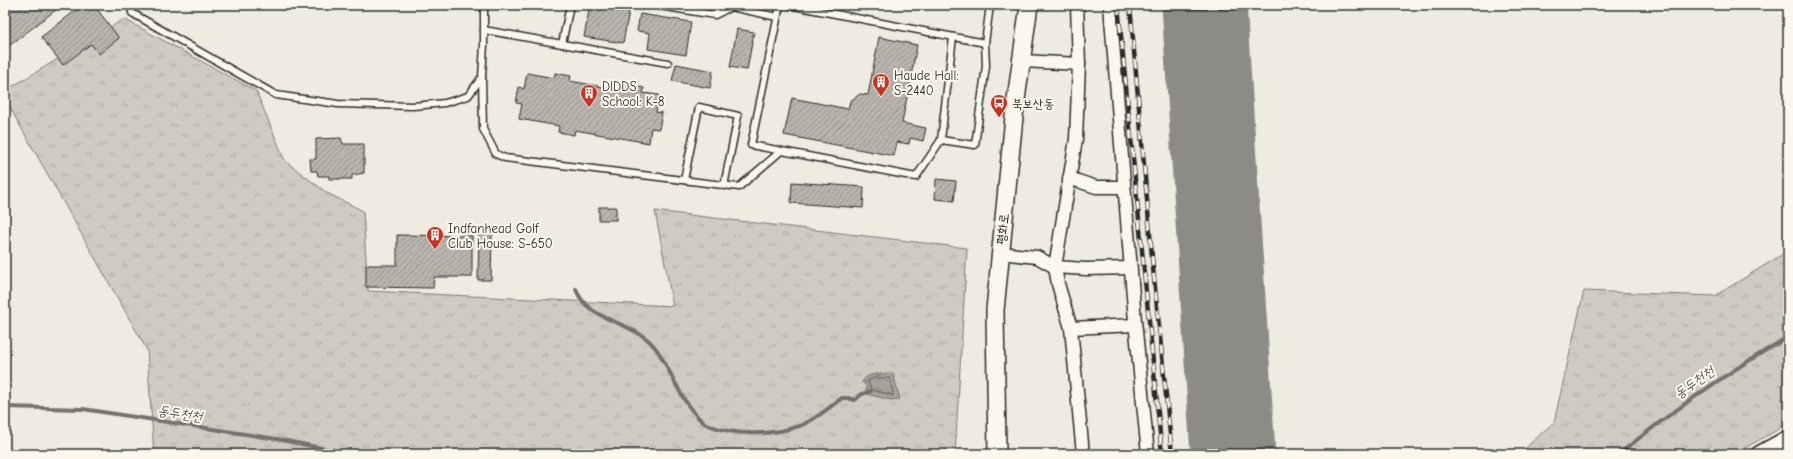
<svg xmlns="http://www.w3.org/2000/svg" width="1793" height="459" viewBox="0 0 1793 459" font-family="'Comic Neue','Poor Story',sans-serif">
  <defs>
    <pattern id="grass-tufts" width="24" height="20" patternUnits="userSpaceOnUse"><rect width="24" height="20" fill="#cecbc2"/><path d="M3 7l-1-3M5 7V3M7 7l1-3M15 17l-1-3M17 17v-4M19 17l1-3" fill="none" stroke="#b1aea7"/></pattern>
    <pattern id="water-ripples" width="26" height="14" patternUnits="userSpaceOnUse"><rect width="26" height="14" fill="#a4a29a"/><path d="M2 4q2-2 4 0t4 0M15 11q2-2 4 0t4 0" fill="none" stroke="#86847e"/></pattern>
    <pattern id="building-hatch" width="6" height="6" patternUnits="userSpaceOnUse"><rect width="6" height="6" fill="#b8b5ae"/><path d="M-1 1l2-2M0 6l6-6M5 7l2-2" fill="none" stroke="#96938e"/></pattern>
  </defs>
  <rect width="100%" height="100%" fill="#eeebe0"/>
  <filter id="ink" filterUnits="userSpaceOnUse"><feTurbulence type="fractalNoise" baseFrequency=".025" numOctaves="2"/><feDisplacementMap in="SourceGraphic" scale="8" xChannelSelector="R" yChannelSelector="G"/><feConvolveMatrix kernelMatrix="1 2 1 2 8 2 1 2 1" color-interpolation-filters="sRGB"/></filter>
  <g filter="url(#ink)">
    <g fill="url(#grass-tufts)" stroke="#7c7b76">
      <path d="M124,19L256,91L285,161L327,193L363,211L368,291L673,306L655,211L967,248L955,454H154L147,350L5,99V91Z"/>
      <path d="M1788,251V424L1734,454H1519L1554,422L1584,291L1715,296Z"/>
    </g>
    <path fill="url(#water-ripples)" stroke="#74726e" d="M893,373L900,399L890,400L867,394L866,386L862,382C868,371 882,375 893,373Z"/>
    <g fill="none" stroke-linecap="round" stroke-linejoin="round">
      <path stroke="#5b5b57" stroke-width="1" d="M874,378H890L893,395L871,390L868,381Z"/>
      <g stroke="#74726e" stroke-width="4">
        <path d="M576,289C587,320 625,320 648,340C662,351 675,386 686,402C690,408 700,421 706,424C733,436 771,436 799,426C814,421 828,408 842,398H848L855,400L862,394L871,391"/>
        <path d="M5,407L83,409L277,439L350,454"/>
        <path d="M1619,454C1675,409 1726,373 1788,337"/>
      </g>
      <path stroke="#8c8b86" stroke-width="85" d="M1204,5L1233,454"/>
    </g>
    <g fill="url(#building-hatch)" stroke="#2b2b2b">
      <path d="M5,5H62L5,49Z"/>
      <path d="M83,5H94L119,38L99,54L91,44L63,65L41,37Z"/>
      <path d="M590,5L629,11L623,43L584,37Z"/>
      <path d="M640,14L691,22L686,55L648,49L650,33L637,31Z"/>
      <path d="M737,29L754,32L747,70L730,67Z"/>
      <path d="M879,37L917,45L902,123L926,128L923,141L910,138L909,144L897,142L894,156L784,135L792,98L848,109L850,101L860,94L868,95Z"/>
      <path d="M676,64L713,71L710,88L672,81Z"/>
      <path d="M527,73L554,78L555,73L571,76L570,81L625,91L626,84L644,88L643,93L659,95L656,112L662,113L659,129L651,128L649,143L575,130L574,135L558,132L559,126L519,119L522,104L516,103L519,87L524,89Z"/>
      <path d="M341,138L343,144H364V173L352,175V179H329V176H318L317,171H311L310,159H316V139Z"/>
      <path d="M936,179L956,181L954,201L935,199Z"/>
      <path d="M792,182L864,187L863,208L791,203Z"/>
      <rect x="599" y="207" width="17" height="13"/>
      <path d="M479,232H492L491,280H478Z"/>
      <path d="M397,235L472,236V277H434L433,288L366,287V265H397Z"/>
    </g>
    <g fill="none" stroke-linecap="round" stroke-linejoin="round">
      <defs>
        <g id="service">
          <path d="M131,5L132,13L276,95L338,104L413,106L445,103L468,96L482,77L484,44V5"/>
          <path d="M654,5L715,15L731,7L777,17"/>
          <path d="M780,5L751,145L916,177L941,140"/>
          <path d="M789,5L985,43"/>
          <path d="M484,30L668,63"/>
          <path d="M953,37L941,140L975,145L986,66L985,43L990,5"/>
          <path d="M562,44L570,5"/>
          <path d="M482,77L483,129L496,154L505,158L739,187L781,151"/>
          <path d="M684,180L699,107L738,116L724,186"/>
        </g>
        <g id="minor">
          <path d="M1077,5L1079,64L1076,139L1055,267L1058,284L1071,328L1083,454"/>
          <path d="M1110,5L1135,321L1148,454"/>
          <path d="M1022,61L1079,64"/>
          <path d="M1069,178L1096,187H1124"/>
          <path d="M1000,253L1037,257L1055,267L1086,269L1130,268"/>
          <path d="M1071,328L1135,325"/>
        </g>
        <path id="tertiary" d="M1759,454L1788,438"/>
        <path id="secondary" d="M997,454L995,310L1015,107L1029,5"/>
      </defs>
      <use href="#service" stroke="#2b2b2b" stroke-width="9"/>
      <use href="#minor" stroke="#2b2b2b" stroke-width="15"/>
      <use href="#tertiary" stroke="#2b2b2b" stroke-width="18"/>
      <use href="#secondary" stroke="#2b2b2b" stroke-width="20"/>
      <use href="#service" stroke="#fbf7ec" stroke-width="6"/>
      <use href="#minor" stroke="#fbf7ec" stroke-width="12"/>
      <use href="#tertiary" stroke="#fbf7ec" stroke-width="15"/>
      <use href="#secondary" stroke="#fbf7ec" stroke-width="17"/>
      <defs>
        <g id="rail">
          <path d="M1118,5L1162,454"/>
          <path d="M1130,5L1153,268L1172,454"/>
        </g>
      </defs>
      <use href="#rail" stroke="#2b2b2b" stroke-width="4.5"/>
      <use href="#rail" stroke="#fbf7ec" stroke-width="3" stroke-dasharray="9" stroke-linecap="butt"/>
    </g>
  </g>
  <defs>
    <symbol id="building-pin" viewBox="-11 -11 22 30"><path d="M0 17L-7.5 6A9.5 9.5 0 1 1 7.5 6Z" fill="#c8321e" stroke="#fbf7ec"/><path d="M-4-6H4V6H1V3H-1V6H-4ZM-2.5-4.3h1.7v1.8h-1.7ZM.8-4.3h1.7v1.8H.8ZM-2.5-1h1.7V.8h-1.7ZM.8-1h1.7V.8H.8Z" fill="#fff"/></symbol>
    <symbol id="bus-pin" viewBox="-11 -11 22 30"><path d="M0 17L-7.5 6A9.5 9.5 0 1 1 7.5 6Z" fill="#c8321e" stroke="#fbf7ec"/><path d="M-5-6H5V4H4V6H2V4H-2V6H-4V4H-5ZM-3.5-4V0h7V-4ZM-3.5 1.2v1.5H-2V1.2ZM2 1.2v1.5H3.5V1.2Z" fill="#fff"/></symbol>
  </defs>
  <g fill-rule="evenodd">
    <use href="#building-pin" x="871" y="72" width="20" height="27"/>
    <use href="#building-pin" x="579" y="83" width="20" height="27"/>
    <use href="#bus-pin" x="989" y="93" width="20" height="27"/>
    <use href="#building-pin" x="425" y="225" width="20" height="27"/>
  </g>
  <g text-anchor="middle" stroke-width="4" stroke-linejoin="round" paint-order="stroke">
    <g font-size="13" fill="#2b2b2b" stroke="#fbf7ec" text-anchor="start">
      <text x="894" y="80">Haude Hall:<tspan x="894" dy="15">S-2440</tspan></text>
      <text x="602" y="91">DlDDS<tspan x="602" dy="15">School: K-8</tspan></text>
      <text x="1012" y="108">북보산동</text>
      <text x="448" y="233">Indfanhead Golf<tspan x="448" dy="15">Club House: S-650</tspan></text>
    </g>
    <g font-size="13" fill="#2b2b2b" stroke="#fbf7ec">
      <text transform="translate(1002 229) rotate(-84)" y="5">평화로</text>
    </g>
    <g font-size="14" font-style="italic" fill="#555552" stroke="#fbf7ec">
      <text transform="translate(1694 382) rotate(-35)" y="5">동두천천</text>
      <text transform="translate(180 413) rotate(9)" y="5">동두천천</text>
    </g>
  </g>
  <rect width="1793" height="459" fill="none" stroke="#fbf7ec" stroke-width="20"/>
  <rect x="10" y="10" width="1773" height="439" fill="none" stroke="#2b2b2b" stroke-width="1.5" filter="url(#ink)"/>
</svg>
